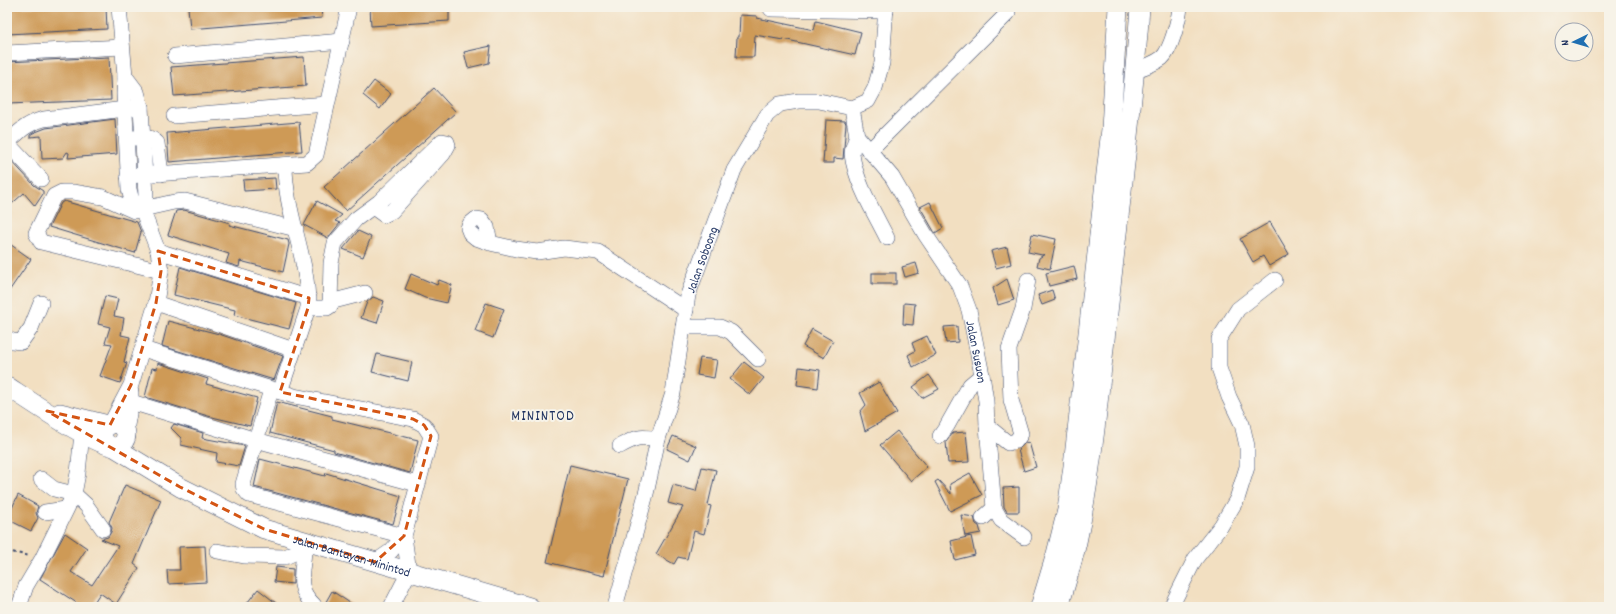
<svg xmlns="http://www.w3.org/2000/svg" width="1616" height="614" viewBox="0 0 1616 614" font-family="Dekko,sans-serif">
  <rect width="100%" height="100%" fill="#f7f3e8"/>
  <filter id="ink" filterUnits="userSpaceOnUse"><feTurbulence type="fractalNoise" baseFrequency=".025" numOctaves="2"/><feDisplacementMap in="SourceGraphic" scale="8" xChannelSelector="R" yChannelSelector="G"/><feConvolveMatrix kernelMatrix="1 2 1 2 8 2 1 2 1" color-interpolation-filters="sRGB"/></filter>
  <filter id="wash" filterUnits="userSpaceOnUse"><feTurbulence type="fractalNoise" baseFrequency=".012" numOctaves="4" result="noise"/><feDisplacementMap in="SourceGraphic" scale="16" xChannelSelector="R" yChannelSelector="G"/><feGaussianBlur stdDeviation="0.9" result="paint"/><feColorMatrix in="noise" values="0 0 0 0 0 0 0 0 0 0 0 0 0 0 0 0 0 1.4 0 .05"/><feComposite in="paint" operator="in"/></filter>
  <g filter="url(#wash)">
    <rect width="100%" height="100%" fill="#f2dfc1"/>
    <g id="blocks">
      <g fill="#ce9a57">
        <path d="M7,7H106L107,29L7,34Z"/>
        <path d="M188,7H321L322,18L190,29Z"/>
        <path d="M370,7H449V21L371,26Z"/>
        <path d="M740,15L757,16V18L814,30L816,21L861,32L855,55L783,39V40L755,35L754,57H736L737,37H739Z"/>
        <path d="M491,46L489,63L468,68L464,52Z"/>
        <path d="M109,57L111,100L7,104V62Z"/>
        <path d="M304,57L306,86L174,96L171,67Z"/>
        <path d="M374,81L391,94L380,109L363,95Z"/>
        <path d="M434,88L456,112L346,211L324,187Z"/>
        <path d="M115,119L117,154L68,158L69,153L67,152L63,158L42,159L41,136L30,137V135L33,133L46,128Z"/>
        <path d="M826,120L845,121L846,124L843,159L834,158V163H823Z"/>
        <path d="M299,122L302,151L169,162L167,133Z"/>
        <path d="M7,156L34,185L43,191V194L35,206L24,193L7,208Z"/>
        <path d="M275,178L276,189L244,191L243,180Z"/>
        <path d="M64,201L137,222L141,232L135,253L49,227L61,203Z"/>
        <path d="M317,201L342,215L335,221L340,223L328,238L304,225Z"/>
        <path d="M930,202L943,228L935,233L920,207Z"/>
        <path d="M184,210L230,223L229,225L288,240L289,244L283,272L240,261L239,267L226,263L229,254L168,235L176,211Z"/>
        <path d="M1270,222L1289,254L1269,266L1263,256L1253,262L1240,239Z"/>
        <path d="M358,231L371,237L363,257L343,249Z"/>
        <path d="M1032,234L1056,239L1050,269L1037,266L1039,258L1045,254L1042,255L1028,252Z"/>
        <path d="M7,242L31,259L7,294Z"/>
        <path d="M1007,247L1011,264L996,268L991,251Z"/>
        <path d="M916,263L919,273L905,277L902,267Z"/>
        <path d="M1074,266L1077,279L1049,286L1046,273Z"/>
        <path d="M180,267L296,303L289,329L234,315L235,310L174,295Z"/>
        <rect x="872" y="273" width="24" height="11"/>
        <path d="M411,274L437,285L439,280L452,285L447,303L425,298L405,289Z"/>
        <path d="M1007,279L1014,300L998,305L993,288Z"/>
        <path d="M1052,290L1055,300L1042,305L1038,295Z"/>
        <path d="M105,296L118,299L114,316L124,318L121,335L130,337L124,362L127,363L120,383L100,376L112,344L105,343L110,327L98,324Z"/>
        <path d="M373,297L384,301L377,323L361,318L367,302Z"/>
        <path d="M486,303L504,309L493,338L475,331Z"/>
        <path d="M904,303L915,304L913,325L903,324Z"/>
        <path d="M168,321L219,334L283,356L274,380L162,346Z"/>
        <path d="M957,326L958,342L946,343L944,327Z"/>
        <path d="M812,329L833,341L824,358L803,346Z"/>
        <path d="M927,336L936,355L913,367L908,355L915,351L912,343Z"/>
        <path d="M377,354L412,362L408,381L372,372Z"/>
        <path d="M700,358L717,360L714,378L697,375Z"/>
        <path d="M744,362L764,378L750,395L730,379Z"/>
        <path d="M158,363L208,379L206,384L257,398L250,426L208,416L145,397L152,368L157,369Z"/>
        <path d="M799,367L820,370L818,388L797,385Z"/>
        <path d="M929,375L939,389L922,398L913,387Z"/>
        <path d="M879,382L897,413L865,431L860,412L866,405L860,393Z"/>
        <path d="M277,402L332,416V419L418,440L410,473L334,452V450L270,433Z"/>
        <path d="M174,424L203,433L202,438L245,446L239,466L216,462L217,453L181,445V438L171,428Z"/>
        <path d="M897,431L927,467L911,481L880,445Z"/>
        <path d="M966,432L969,462L948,463L946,442L953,433Z"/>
        <path d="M673,436L696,446L690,460L667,449Z"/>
        <path d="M1029,442L1036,467L1024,471L1018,450L1025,443Z"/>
        <path d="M260,459L325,476L326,473L401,496L393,524L254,487Z"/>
        <path d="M570,465L628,479L604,576L547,562Z"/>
        <path d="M702,467L716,470L708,505L711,506L704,534L694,531L687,559L678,557L674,564L656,554L683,507L668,503L673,485L696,491Z"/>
        <path d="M970,473L982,495L950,511L935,482L938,480L951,494L950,484Z"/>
        <path d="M125,485L161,500L134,564L139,568L116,604L100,593L91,607H83L40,579L65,533L87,548L71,572L92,585L118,546L101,539L108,537L111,532L112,528L109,522Z"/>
        <path d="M1019,487V512H1007L1004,507L1003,488Z"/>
        <path d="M18,495L38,506L36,513L38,518L31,531L7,519Z"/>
        <path d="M961,515L974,517L976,524L979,526L981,533L965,536Z"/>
        <path d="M971,536L975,555L955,560L951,541Z"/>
        <path d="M205,546L207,582L168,584L167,570H180L179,547Z"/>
        <path d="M276,567L293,569V584L274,582Z"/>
        <path d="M258,589L281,607H244Z"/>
        <path d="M332,591L356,607H323Z"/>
      </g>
    </g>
  </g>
  <g filter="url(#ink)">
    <use href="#blocks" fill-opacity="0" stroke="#3b496d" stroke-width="1"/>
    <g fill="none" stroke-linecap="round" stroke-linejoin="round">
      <defs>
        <g id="minor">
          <path d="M771,9L886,11"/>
          <path d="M7,53L122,47"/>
          <path d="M175,56L342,41"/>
          <path d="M1135,70C1145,67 1154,64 1162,58C1171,50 1179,19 1180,7"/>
          <path d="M125,76L137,92L141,107L146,196L142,209"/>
          <path id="s1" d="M852,108L857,136L892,177L925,234L960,286L969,310L982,375L986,401L987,426L1008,443L1016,441L1021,434L1011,400L1009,349L1023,309L1028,280"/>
          <path d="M174,116L327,104"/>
          <path d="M857,136C855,141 852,149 852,154C855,181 875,214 887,238"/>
          <path d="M134,138C142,137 151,136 157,143L161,174"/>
          <path d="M7,143C20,131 27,123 44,119L141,107"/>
          <path d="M7,143L41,179"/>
          <path d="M869,151L1008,13"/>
          <path d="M128,176L307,163L316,155L349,7"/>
          <path d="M490,243L487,227L482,220L476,219L470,224L468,228L470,233L476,238L490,243L516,249L537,252L564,248L598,252L686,310"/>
          <path d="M158,251L309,298"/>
          <path d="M161,271L41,242L36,233L54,196L62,192H73L103,197L134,211L174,202L185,201L296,229"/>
          <path d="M330,302L365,293"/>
          <path d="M156,303L294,350"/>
          <path d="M308,308H327L330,306L331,263L335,243L356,219L379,202L442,141L447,142L448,145L443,154L392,211L384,215L377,210L379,202"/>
          <path d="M683,327H720L731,332L758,359"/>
          <path d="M7,338L12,341L21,342L31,328L41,303"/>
          <path d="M143,349L294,396L413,419L424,425L431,436L404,536L409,572L391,607"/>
          <path d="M271,390L243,484L244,489L249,495L404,536"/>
          <path d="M280,392L308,308C309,259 285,214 285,165"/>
          <path d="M131,402L256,440L417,484"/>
          <path d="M111,423L131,385L156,303L161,271L158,251L142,209L132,201L129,189L124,94L125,76L119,7"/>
          <path d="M987,426L994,508L1001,520L1024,537"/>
          <path d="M126,431L131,402V392"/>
          <path d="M940,436L947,426L970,385L982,375"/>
          <path d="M620,446C637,437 639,436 658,439"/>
          <path d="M41,479L54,489L74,494L86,505L103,529"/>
          <path d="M45,512L66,509"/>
          <path d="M983,518L994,508"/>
          <path d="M304,550C303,573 295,588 314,605"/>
          <path d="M217,551L244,556L285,557L315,544"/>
          <path d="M375,562L391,551L404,536"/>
          <path d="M19,607L26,586L42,559L74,494L78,473L82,433"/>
          <path id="s2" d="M615,607L646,494L658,439L673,393L688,295L734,170L767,115L780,104L799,101H819L852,108L868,101L875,88L882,63L886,7"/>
          <path d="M1171,607L1195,559L1221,526L1237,499L1247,467V446L1242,424L1229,397L1219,368V339L1238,309L1275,280"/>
        </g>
        <g id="major">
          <path d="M7,386C27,399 98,448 117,447C130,442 129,424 114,423L105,427L102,436L106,444"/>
          <path d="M60,413L108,425"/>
          <path id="s3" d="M114,447L180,487L264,529L530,607"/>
          <path d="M1040,607L1056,554L1067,510L1073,466L1111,129L1118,7"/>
          <path d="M1059,607C1065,586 1072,564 1077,542C1093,467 1099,390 1108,313C1119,211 1133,109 1140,7"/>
        </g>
      </defs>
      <use href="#minor" stroke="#3b496d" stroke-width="16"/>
      <use href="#major" stroke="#3b496d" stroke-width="20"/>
      <path stroke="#3b496d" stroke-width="2" stroke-dasharray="3 3" stroke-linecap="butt" d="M7,551L30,556"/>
      <use href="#minor" stroke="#fff" stroke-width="15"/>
      <use href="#major" stroke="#fff" stroke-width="19"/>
    </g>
  </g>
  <path fill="none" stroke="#d45514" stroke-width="3" stroke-dasharray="8 5" stroke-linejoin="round" d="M158,251L309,298L308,308L280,392L413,419L424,425L431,436L404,536L375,562L264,529L180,487L47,411L110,425L131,385L156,303L161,271Z"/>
  <g text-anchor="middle" stroke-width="4" stroke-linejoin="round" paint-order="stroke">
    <g font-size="13" fill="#1b2f5e" stroke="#f7f3e8">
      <text dy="5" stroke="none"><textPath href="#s2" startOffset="359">Jalan Soboong</textPath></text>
      <text dy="5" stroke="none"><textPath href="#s1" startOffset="279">Jalan Susuon</textPath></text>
      <text dy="5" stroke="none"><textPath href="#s3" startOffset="263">Jalan Bantayan-Minintod</textPath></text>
    </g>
    <g font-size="15" letter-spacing="1" fill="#1b2f5e" stroke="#f7f3e8">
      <text x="543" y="420">MININTOD</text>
    </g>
  </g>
  <rect width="1616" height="614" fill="none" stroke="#f7f3e8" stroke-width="24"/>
  <g transform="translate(1574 42) rotate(265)"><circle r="19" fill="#f7f3e8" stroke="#9fa5b1"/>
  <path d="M0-3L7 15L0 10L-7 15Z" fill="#1f6fb2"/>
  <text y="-6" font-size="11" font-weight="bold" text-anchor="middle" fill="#1b2f5e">N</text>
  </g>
</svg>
